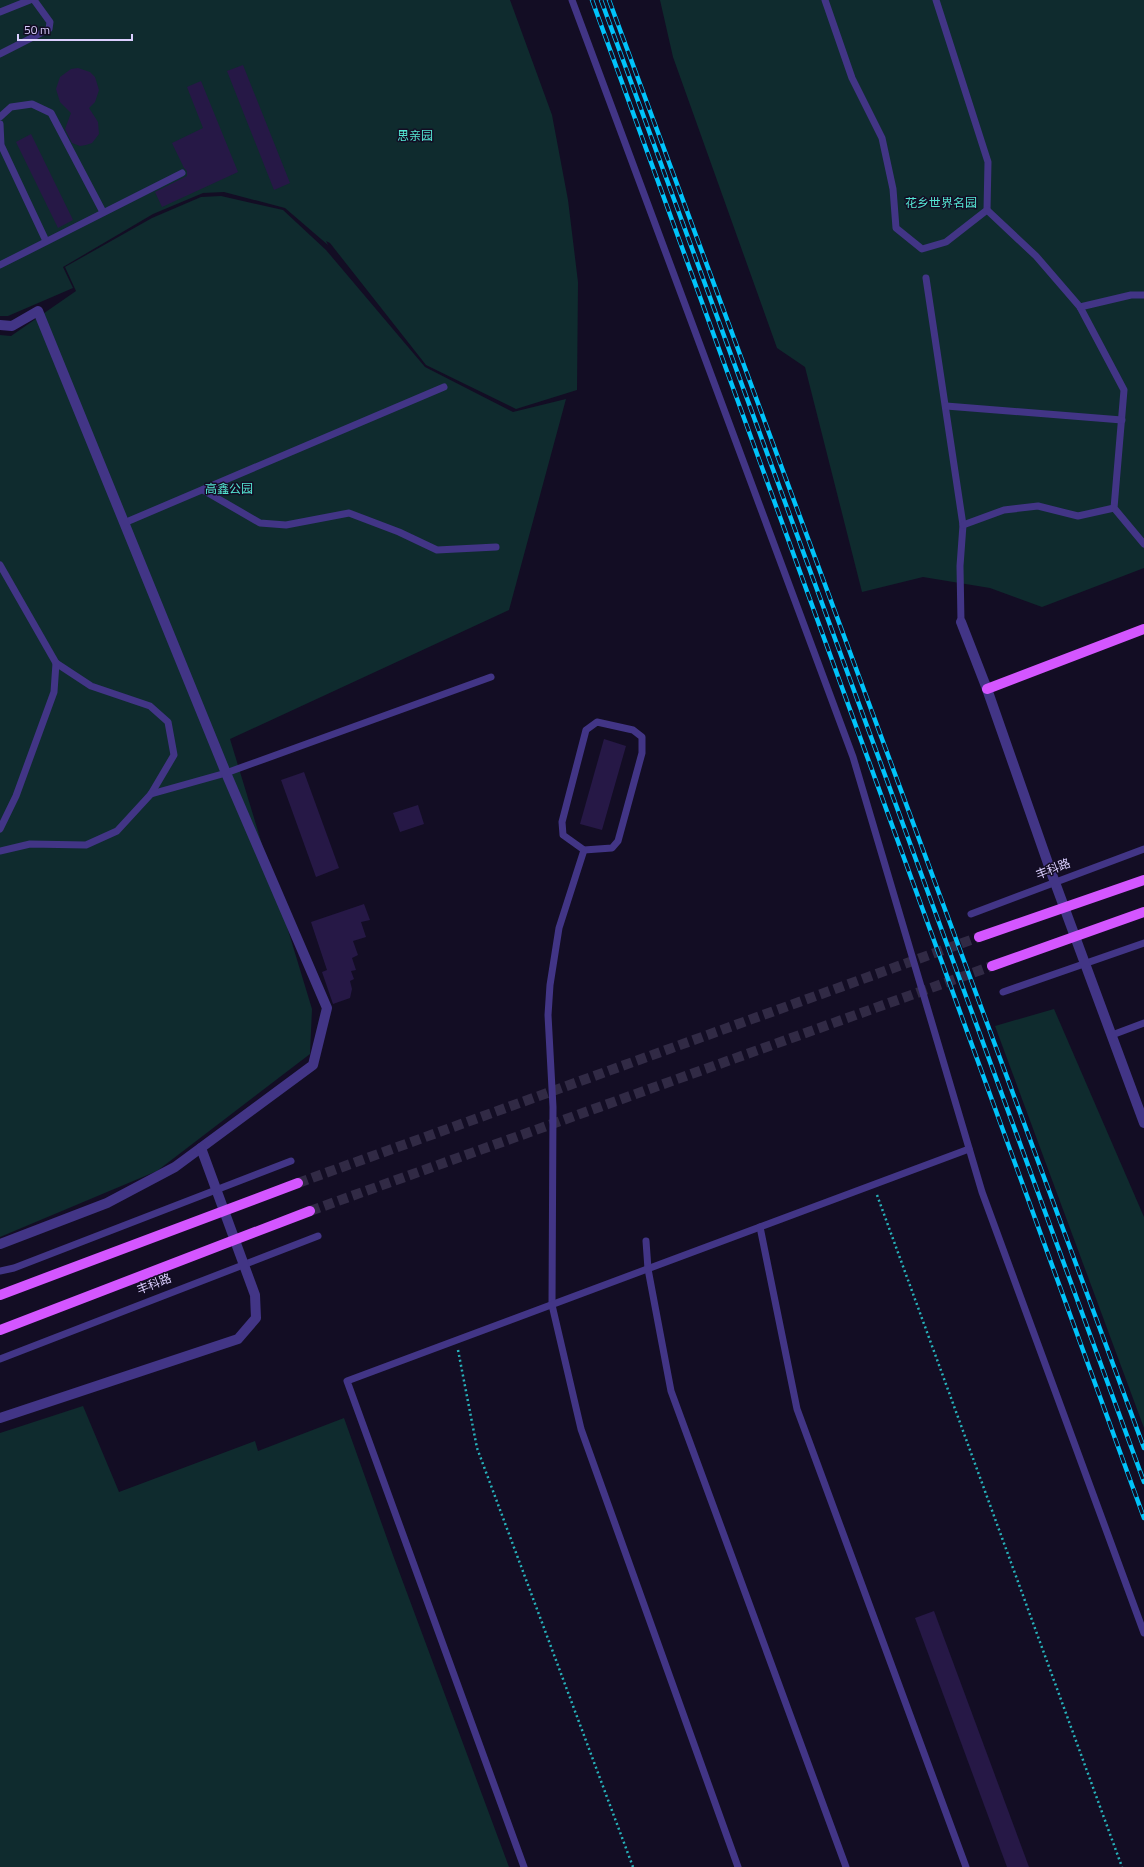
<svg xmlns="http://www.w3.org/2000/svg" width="1144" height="1867" viewBox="0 0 1144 1867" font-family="'Titillium Web','Noto Sans SC',sans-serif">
  <rect width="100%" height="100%" fill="#130d24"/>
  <g fill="#0f2b2e">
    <path d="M0,0H510L552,115L568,200L578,282L577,390L516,409L426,365L330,243L326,241L328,245L285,208L224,192L203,193L153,214L63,267L73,288L8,316H0Z"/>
    <path d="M660,0H1144V568L1042,607L990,588L923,577L862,592L805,367L777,348L673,57Z"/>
    <path d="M221,196L283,210L326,250L425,367L513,412L566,399L509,610L230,739L312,1009L310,1054L157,1171L0,1237V335L11,336L76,291L65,267L152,218L201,197Z"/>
    <path d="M1054,1009L1144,1217V1428L995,1026Z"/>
    <path d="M83,1406L119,1492L255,1441L258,1451L344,1418L394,1558L509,1867H0V1433Z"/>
  </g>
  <g fill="#261846">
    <path d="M243,65L290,183L274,190L227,71Z"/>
    <path d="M78,68L90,72L95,77L99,90L95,102L89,108L98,122L99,134L92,143L86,145L80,146L72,143L65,129L71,113L60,102L56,89L60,77L71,69Z"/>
    <path d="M201,81L238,172L162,207L155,192L187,176V171L184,168L172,143L203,128L187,87Z"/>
    <path d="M31,134L73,220L58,228L16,142Z"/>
    <path d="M604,739L626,746L602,830L580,824Z"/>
    <path d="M304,772L339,868L316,877L281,780Z"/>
    <path d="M418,805L424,824L400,832L393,813Z"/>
    <path d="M364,904L370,920L361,922L366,937L353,941L358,955L352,958L356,970L351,971L354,979L350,981L352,989L350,998L333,1004L322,972L327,970L311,922Z"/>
    <path d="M934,1611L1029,1867H1007L915,1618Z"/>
  </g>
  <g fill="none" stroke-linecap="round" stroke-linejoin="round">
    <g stroke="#312a45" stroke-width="10" stroke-dasharray="10 5" stroke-linecap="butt">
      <path d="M298,1183L979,937"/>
      <path d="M310,1211L992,966"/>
    </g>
    <g stroke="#27b2bb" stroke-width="2.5" stroke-dasharray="2 3" stroke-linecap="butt">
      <path d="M877,1195L1122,1867"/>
      <path d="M458,1350L477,1448L633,1867"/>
    </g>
    <g stroke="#423586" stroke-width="7">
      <path d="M572,0L853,757L982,1192L1144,1633"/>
      <path d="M825,0L852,78L882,138L893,189L896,228L922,249L946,242L987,210L988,162L936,0"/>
      <path d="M0,12L30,0"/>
      <path d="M0,54L49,29L50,22L34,0"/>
      <path d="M0,117L11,107L32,104L51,113L103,212"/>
      <path d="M0,124L1,145L46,241"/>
      <path d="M987,210L1036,256L1080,307L1124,390L1114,508L1144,544"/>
      <path d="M0,265L182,173"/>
      <path d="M926,278L963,525L960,566L961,622"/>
      <path d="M1080,307L1131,295H1144"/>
      <path d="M946,406L1122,420"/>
      <path d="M203,490L260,523L286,525L349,513L399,532L437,550L496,547"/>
      <path d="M124,523L444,387"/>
      <path d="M963,525L1004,510L1038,506L1078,516L1114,508"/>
      <path d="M0,565L56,663L91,686L150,706L168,722L174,755L151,794L117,831L86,845L30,844L0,851"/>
      <path d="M597,722L633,730L642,737V753L618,841L612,848L584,850L563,835L562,822L586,730Z"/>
      <path d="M151,794L226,773L491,677"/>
      <path d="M0,829L16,796L54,692L56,663"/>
      <path d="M584,850L559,928L550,985L548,1015L553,1107L552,1305L581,1429L738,1867"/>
      <path d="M971,914L1144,849"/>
      <path d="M1003,992L1144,943"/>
      <path d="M1112,1035L1144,1023"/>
      <path d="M760,1227L797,1409L966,1867"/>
      <path d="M646,1241L648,1269L671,1391L846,1867"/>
      <path d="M0,1271L14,1268L291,1161"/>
      <path d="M0,1359L318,1236"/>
      <path d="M524,1867L347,1381L969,1149"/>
    </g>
    <g stroke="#423586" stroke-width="10">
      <path d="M0,325L12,326L38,311L226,773L327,1008L313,1065L175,1167L107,1203L0,1244"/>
      <path d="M0,1418L238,1339L256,1318L255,1295L201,1148"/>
    </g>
    <path stroke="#423586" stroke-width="10" d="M961,622L987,689L1050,869L1144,1123"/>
    <g stroke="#d456ff" stroke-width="10">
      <path d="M987,689L1144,629"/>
      <path d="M979,937L1144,880"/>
      <path d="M992,966L1144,912"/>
      <path d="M0,1295L298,1183"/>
      <path d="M0,1330L310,1211"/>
    </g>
    <defs>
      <g id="rail">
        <path d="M592,0L1144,1518"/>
        <path d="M601,0L1144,1482"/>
        <path d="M609,0L1144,1448"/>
      </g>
    </defs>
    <use href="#rail" stroke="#00c3fa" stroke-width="4.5"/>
    <use href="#rail" stroke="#130d24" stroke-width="3" stroke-dasharray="9" stroke-linecap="butt"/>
  </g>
  <g text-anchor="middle" stroke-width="3" stroke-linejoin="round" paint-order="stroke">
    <g font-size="12" fill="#54e6d3" stroke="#130d24">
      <text x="415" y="140">思亲园</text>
      <text x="941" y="207">花乡世界名园</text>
      <text x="229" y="493">高鑫公园</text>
    </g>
    <g font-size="12" fill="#dbcfff" stroke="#130d24">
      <text transform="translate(1053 869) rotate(-21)" y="4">丰科路</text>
      <text transform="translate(154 1284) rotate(-21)" y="4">丰科路</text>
    </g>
  </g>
  <path d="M18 34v6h114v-6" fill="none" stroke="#dbcfff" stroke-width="2"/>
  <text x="24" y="34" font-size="12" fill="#dbcfff" stroke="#130d24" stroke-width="3" paint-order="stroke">50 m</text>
</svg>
